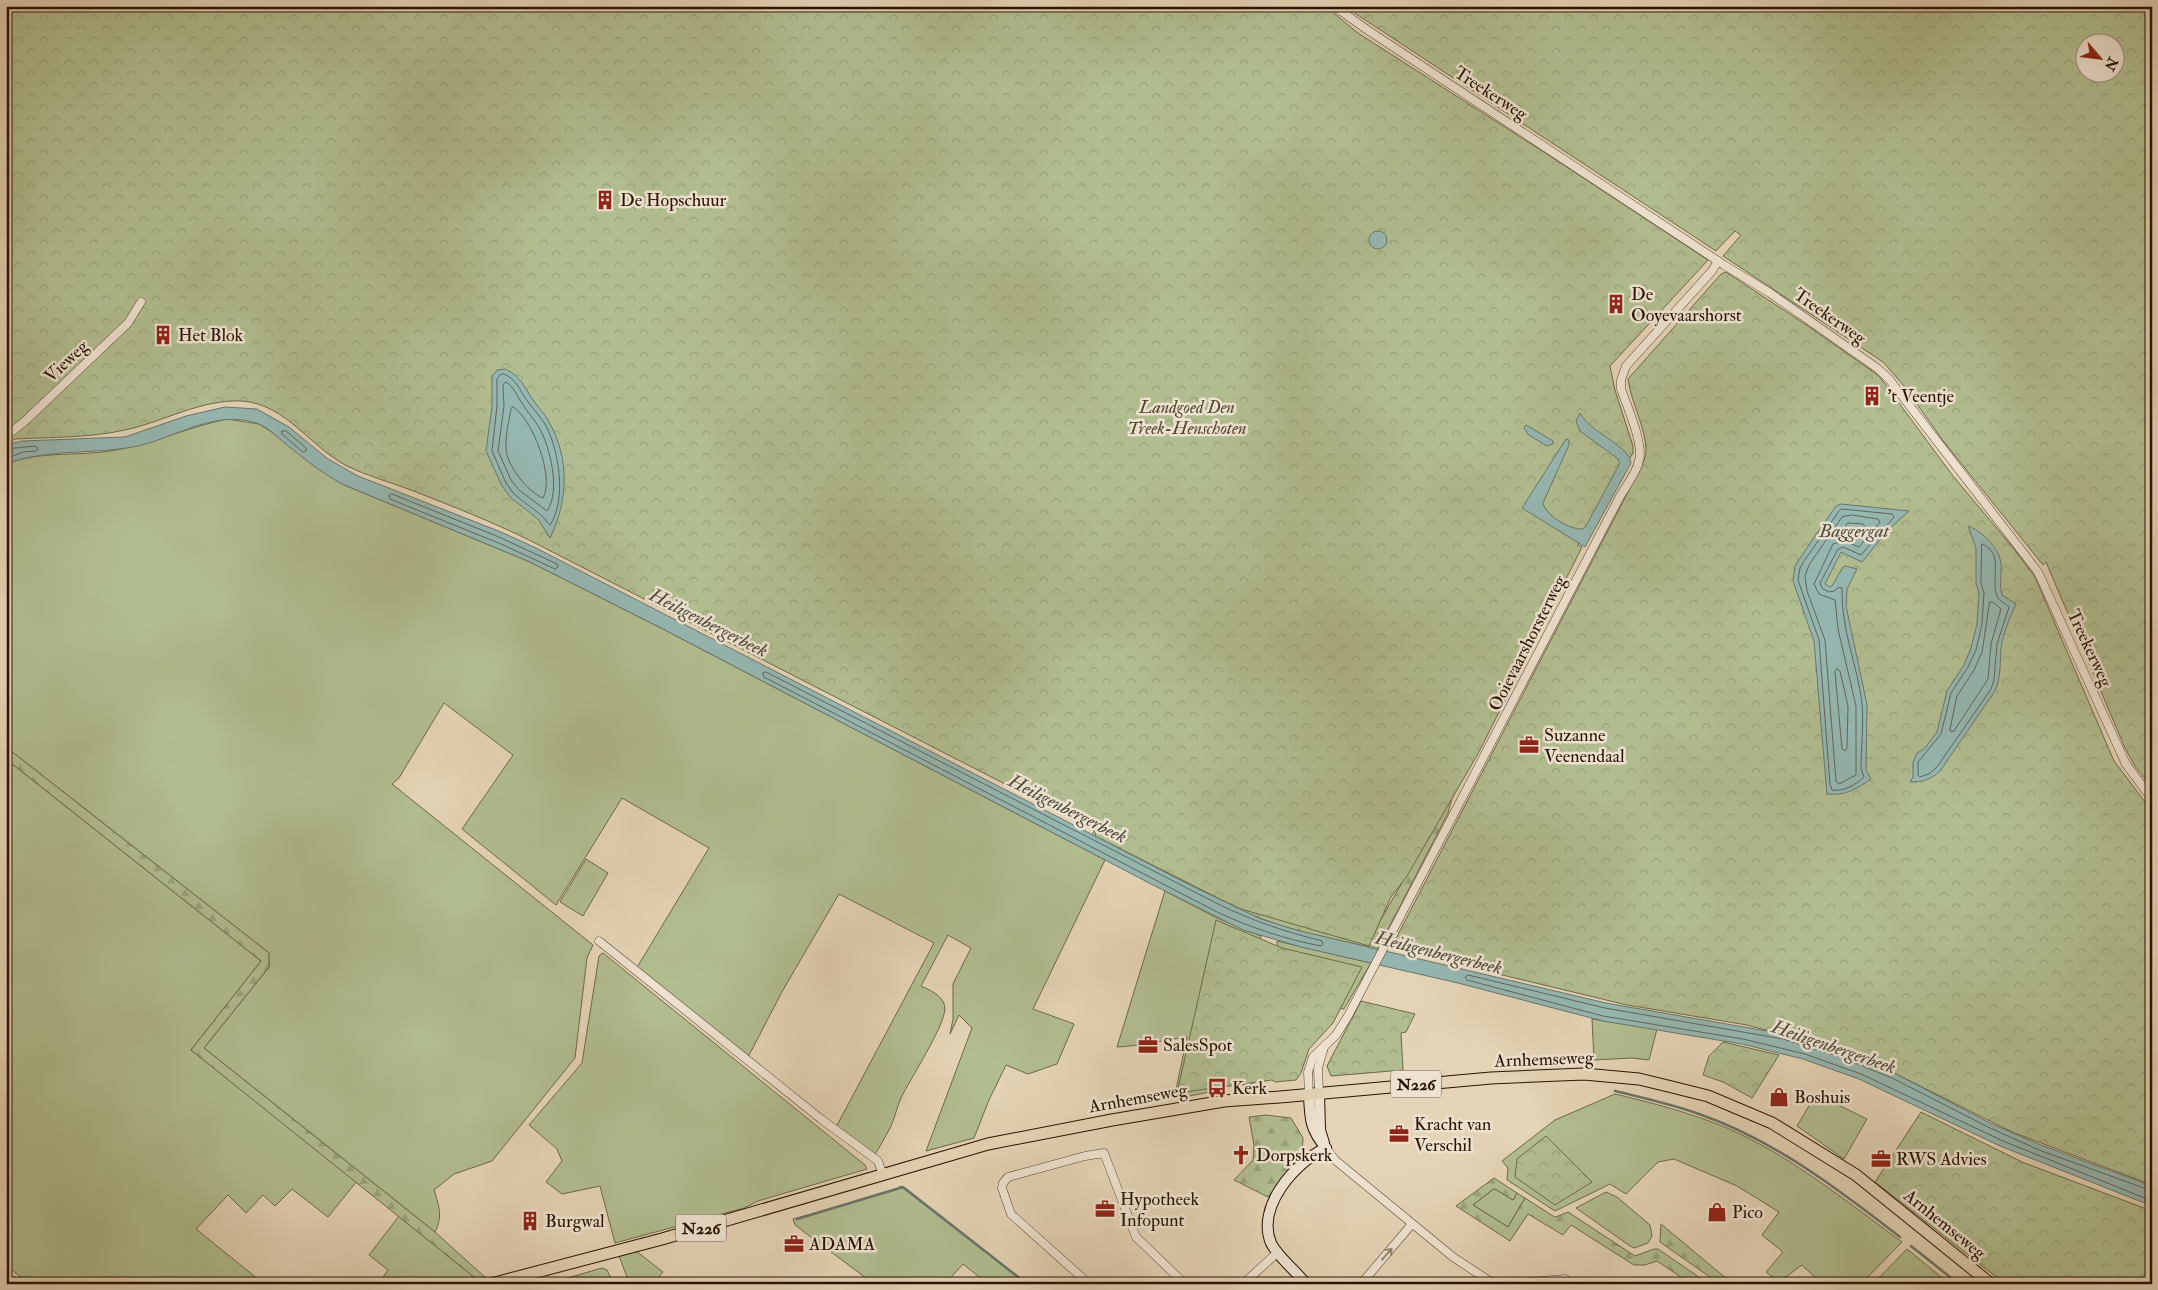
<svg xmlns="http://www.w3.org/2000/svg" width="2158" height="1290" viewBox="0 0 2158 1290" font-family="'IM FELL Double Pica',serif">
  <defs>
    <pattern id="forest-firs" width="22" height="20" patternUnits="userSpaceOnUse" patternTransform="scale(1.25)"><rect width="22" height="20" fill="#b1bd90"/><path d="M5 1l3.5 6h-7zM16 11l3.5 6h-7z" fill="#98a27b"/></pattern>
    <pattern id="park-crowns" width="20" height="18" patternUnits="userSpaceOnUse" patternTransform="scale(1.25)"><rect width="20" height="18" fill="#b1bd90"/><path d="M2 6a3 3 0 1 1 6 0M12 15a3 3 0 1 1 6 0" fill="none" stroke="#98a27b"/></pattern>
  </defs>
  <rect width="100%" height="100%" fill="#e4d3b5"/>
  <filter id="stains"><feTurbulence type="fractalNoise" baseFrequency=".004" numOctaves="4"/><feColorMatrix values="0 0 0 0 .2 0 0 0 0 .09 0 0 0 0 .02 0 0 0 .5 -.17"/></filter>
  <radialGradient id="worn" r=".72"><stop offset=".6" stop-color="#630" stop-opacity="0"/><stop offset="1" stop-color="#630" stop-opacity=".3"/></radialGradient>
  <g fill="#b1bd90" stroke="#6d6849">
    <path d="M227,419L259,424L273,433L314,466L342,484L530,562L661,628L1105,860L1033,1009L1074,1024L1057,1064L1028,1074L1006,1065L989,1100L974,1138L926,1151L972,1028L959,1015L950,1034L953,1019V984L971,948L948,935L921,986C930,990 944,996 945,1008C945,1026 910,1079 901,1098C897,1107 895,1117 891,1126C885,1138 878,1149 872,1160L835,1129L934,943L839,894L783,990L747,1059L636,969L709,848L622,798L556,905L462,829L513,755L444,703L399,778L392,784L593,945L587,958L575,1058L492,1161L454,1174L434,1190C439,1206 443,1216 435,1232L204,1048L269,967V953L6,747V665L9,641L6,610V464C43,450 78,457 116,450C154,443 189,427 227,419Z"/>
    <path d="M6,759L261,961L191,1050L357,1181L328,1217L292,1189L275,1206L263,1195L246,1213L228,1195L196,1229L264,1284H29L6,1265Z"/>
    <path d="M586,859L608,873L583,916L560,902Z"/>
    <path d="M1165,891L1217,918L1261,936L1249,1023L1252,1030L1253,1084L1212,1087L1210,1092L1174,1099L1187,1037C1164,1040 1141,1046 1117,1047Z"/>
    <path d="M1277,941L1371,963L1344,1009L1306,1003L1279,980Z"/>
    <path d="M603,953L865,1165L867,1169L758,1201L744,1208L615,1243L600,1186L562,1194L546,1182L562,1161L557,1149L529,1125L582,1063L599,956Z"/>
    <path d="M1592,1019L1657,1029L1649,1060L1632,1058L1594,1060Z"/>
    <path d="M1615,1094C1653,1103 1691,1113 1727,1128C1791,1156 1846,1201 1902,1242L1861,1284H1822L1802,1265L1779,1282L1766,1272L1783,1252L1762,1235L1779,1212L1737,1186L1674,1159L1658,1162L1626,1194L1610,1184L1555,1211L1507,1180L1508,1168L1502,1161L1555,1120Z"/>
    <path d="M1816,1094L1867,1119L1844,1159L1797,1126Z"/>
    <path d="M900,1186L1013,1273L1026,1284H988L963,1264L945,1284H874L795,1225L793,1219L896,1190Z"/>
    <path d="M1495,1189L1513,1200L1517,1193L1525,1198L1508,1227L1473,1205L1492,1190Z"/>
    <path d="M1606,1192L1617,1197L1650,1225L1652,1236L1648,1243L1634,1248L1630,1246L1576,1208Z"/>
    <path d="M399,1216L479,1281L468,1284H390L383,1277L388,1270L369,1255Z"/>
    <path d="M1907,1249L1946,1281L1943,1284H1873Z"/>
    <path d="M636,1251L663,1272L653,1284L629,1282L619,1256Z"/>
    <path d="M602,1268L607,1270L614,1284H547Z"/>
  </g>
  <g fill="url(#forest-firs)" stroke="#6d6849">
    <path d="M1174,689L1372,935L1453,794L1448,813L1378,949C1339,940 1297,933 1260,918C1202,895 1148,863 1092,835Z"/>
    <path d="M6,747L269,953V967L204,1048L435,1232L487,1279L479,1281L191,1050L261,961L6,759Z"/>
    <path d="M1266,1115L1291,1118L1303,1138L1302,1153L1268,1197L1234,1180L1253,1160L1254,1145L1249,1117Z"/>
    <path d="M1494,1178L1517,1193L1513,1200L1495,1189L1492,1190L1473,1205L1508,1227L1525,1198L1553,1216L1556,1217L1568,1212L1635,1256L1654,1249H1658L1709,1284H1691L1657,1261L1645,1265H1634L1571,1225L1563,1235L1528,1214L1510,1241L1456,1206Z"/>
    <path d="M1661,1224L1733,1284H1720L1660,1242Z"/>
  </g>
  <g fill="url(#park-crowns)" stroke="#6d6849" fill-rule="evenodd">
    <path d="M6,6H1325L1358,33L1550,156L1708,260L1610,366L1615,390L1633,446V453L1578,545L1582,547L1479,752L1407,876L1391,897L1369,946L1241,909L1220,899L1095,836L1096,831L1044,804L533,542C493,522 452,506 411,490C390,482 367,476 347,466C310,447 286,404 242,401C201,399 163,422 125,430C89,438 51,437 15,439L6,444Z"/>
    <path d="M1344,6H2152V788L2135,766L2125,748L2046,562L2043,565L1944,442L1904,386L1883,362L1723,256L1741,235L1735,231L1716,251ZM2116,42V72H2086V42Z"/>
    <path d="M1726,272L1808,326L1879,376L1953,476L2014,549L2035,577L2114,761L2152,811V1185L2012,1132L1882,1067L1827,1047L1747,1025L1627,1005L1411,953L1392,946L1641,467C1643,462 1646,456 1646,452C1647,430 1631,403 1628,379L1721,274Z"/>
    <path d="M1216,920L1282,948L1362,967L1333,1023L1309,1049L1301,1073L1296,1080L1275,1082L1272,1080L1177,1093Z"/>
    <path d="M1361,1001L1415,1014L1406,1032L1401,1033L1403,1070L1331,1076L1327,1066Z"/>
    <path d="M1723,1042L1779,1055L1752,1098L1723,1082L1703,1075L1709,1056Z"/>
    <path d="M1921,1112L2022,1162L2152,1211V1284H2005L1875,1182Z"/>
    <path d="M1546,1136L1592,1182L1555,1205L1515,1177L1517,1159Z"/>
  </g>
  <g fill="#95b7b1" stroke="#6a756b">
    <circle cx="1378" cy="240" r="9"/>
    <path d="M505,369C521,376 524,387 533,400C538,407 545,414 549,422C570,459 568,501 550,538L538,519L511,498L502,486L486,451L492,406V377L497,370Z"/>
    <path d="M225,407L257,409L289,427L328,459L358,476L501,532L536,548L1192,886L1261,919L1296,930L1606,1003L1784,1034L1845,1053L1896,1074L1992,1124L2041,1145L2152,1186V1206L2000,1146L1859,1079L1803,1059L1742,1044L1603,1021L1458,983L1301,947L1243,930L1153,885L661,628L530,562L342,484C324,474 308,462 292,449C281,441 271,429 259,424C217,408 177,437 138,446C94,455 48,448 6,464V445L22,441L125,437L186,416Z"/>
    <path d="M1580,413C1590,433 1628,444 1631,463L1585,547L1522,508L1566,439L1569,440V445L1543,503C1546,516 1570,530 1583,529L1586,526L1620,463L1617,458L1580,431L1576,421Z"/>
    <path d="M1526,425L1553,441V444L1547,446L1529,435L1524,428Z"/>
    <path d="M1841,504L1909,511L1887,531L1862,562L1841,552L1825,584L1830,587L1832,586L1843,567L1845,566L1857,569L1847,589L1846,606L1867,705L1866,770L1871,779C1856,789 1846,796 1827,794L1814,641L1793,581L1795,566L1800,558L1836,506Z"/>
    <path d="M1968,526C1982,531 2000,549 2001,564C2002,575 1999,584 2002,595L2016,604C2010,617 2003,633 2001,648C2000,663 2001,677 1995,691L1940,771C1930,780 1923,782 1910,782L1913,777V762L1917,753L1925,748L1937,732L1947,691L1964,665L1971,648L1977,624L1979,592L1976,584V548Z"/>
  </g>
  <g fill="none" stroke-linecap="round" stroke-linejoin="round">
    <g stroke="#5f655a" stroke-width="1">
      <path d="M504,374C517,380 519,389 526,399C532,408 540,416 545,424C559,449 567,500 550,525L541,515L514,494L506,483L492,451L497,406V379L500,375Z"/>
      <path d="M506,382C515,388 516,395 522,403C527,412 535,420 540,429C550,448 561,491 547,511L519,490L511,480L498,451L504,406L503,385Z"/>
      <path d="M513,407C532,418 555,477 543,498C528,492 507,466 506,449C505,436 509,421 511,409Z"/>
      <path d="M282,431H286L306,448V451L303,452L282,434Z"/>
      <path d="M6,449L35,446L38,448L36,451L23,452L6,459"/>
      <path d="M392,494L499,537L557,564L558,567L555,569L501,544L390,499L389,496Z"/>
      <path d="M1842,509L1892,514L1894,517L1861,555L1843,547L1838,549L1820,583L1822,588L1829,592L1834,591L1839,587L1842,588C1841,631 1857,663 1862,703C1864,725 1861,748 1861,769L1864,777C1855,785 1844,792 1832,790L1830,784L1819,640L1798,580L1800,568L1804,561L1839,511Z"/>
      <path d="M1852,515L1878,519L1880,522L1859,547L1844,541L1833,544L1814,584L1819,594L1835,600L1838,629L1856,706V775L1839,784L1836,781L1825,640L1807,591L1805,576L1809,565L1842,517Z"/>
      <path d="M1848,523L1863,524L1865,527L1855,538L1842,532Z"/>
      <path d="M1982,544C2005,553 1990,579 1997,596C1999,601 2005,603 2009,607L1997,644L1994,680L1991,689L1937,767L1929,774L1920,777L1918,775V762L1941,734L1951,693L1968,667L1976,650L1982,624L1984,593L1981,583Z"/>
      <path d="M1990,602H1993L2001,609L1991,644L1988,679L1954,731L1951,732L1950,729L1957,696L1974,670L1982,652Z"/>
      <path d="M1837,669L1840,671L1848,706L1847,748L1845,751L1842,749L1835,672Z"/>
      <path d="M766,672L1220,905C1253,921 1286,932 1322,941L1323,944L1321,946C1285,939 1252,928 1219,913L764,677L763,673Z"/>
      <path d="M2152,1191L2039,1150L1990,1128L1894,1079L1843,1058L1783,1039L1605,1008L1468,975L1465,977L1467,980L1603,1016L1743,1039L1805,1054L1861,1074L2003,1141L2152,1201"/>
    </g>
    <g stroke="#6a756b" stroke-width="2.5">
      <path d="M1615,1091C1643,1098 1672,1104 1699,1114C1774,1140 1838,1189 1900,1237"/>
      <path d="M797,1219L903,1187L1027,1284"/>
      <path d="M1911,1246L1950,1277"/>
    </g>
    <defs>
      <g id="street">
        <path d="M1334,6L1366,29L1724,265L1770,293L1877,368L1889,379L2038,572L2126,764L2152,799"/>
        <path d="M6,436L24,422L128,323L141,302"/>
        <path d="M599,941L821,1119L878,1161L883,1175"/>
        <path d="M1319,1094L1318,1068L1324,1047"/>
        <path d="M1309,1095L1308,1072L1313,1057L1336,1035L1348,1016L1617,502C1623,489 1636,475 1639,461C1644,444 1627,406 1621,389V380L1626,366L1712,271L1718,261"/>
        <path d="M1326,1148L1335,1160L1453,1257L1494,1284"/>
        <path d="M1089,1284L1011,1214L1002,1188L1003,1183L1008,1177L1085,1156L1104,1153L1136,1237L1185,1284"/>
        <path d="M1243,1284L1278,1252"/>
        <path d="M1361,1284L1412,1224"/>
        <path d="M1508,1284L1565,1279L1572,1284"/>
      </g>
      <g id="secondary">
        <path d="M1319,1094L1320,1130L1324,1143"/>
        <path d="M1309,1095C1310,1119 1310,1129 1326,1148"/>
        <path d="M1306,1284C1297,1272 1277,1256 1271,1243C1256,1207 1295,1162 1326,1148"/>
      </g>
      <path id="primary" d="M491,1284L662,1239L988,1144L1112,1120L1224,1101L1280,1097L1491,1078L1584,1074L1639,1079L1672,1087L1708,1096L1772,1123L1856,1175L1991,1284"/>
    </defs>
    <use href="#street" stroke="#58432f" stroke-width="9"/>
    <use href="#secondary" stroke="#291302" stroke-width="12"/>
    <use href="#primary" stroke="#291302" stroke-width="13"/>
    <use href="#street" stroke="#ede2cf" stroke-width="8"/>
    <use href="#secondary" stroke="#ede2cf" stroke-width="10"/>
    <use href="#primary" stroke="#e4d3b5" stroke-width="11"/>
  </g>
  <defs><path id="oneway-shaft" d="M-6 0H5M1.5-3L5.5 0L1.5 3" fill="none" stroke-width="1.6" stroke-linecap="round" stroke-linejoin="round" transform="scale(1.25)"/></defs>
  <use stroke="#958573" href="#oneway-shaft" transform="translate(1387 1254) rotate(-49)"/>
  <defs>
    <symbol id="building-bare" viewBox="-9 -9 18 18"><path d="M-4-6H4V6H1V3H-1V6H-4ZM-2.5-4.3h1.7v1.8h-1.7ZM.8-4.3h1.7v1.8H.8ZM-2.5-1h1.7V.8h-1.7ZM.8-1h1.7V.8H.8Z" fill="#8f2418" stroke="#ede2cf" stroke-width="2.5" paint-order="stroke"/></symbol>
    <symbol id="office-bare" viewBox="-9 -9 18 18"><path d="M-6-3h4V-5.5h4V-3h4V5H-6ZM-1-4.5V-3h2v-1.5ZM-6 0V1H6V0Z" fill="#8f2418" stroke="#ede2cf" stroke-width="2.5" paint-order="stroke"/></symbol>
    <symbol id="bus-bare" viewBox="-9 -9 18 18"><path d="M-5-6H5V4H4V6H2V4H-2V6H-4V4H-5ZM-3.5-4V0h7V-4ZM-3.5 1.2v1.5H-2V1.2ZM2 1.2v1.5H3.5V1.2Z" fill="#8f2418" stroke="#ede2cf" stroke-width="2.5" paint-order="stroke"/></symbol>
    <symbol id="shop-bare" viewBox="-9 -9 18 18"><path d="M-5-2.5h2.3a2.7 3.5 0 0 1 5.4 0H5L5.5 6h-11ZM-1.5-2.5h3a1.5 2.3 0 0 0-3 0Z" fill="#8f2418" stroke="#ede2cf" stroke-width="2.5" paint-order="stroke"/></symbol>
    <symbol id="church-bare" viewBox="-9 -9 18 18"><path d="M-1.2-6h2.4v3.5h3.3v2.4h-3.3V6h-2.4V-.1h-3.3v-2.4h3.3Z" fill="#8f2418" stroke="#ede2cf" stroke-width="2.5" paint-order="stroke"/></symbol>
  </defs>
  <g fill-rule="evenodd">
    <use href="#building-bare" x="591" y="186" width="28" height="28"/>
    <use href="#building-bare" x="1602" y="290" width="28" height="28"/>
    <use href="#building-bare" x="149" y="321" width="28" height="28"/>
    <use href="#building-bare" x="1858" y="382" width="28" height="28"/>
    <use href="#office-bare" x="1515" y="731" width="28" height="28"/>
    <use href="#office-bare" x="1134" y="1031" width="28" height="28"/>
    <use href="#bus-bare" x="1203" y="1074" width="28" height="28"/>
    <use href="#shop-bare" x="1765" y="1083" width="28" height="28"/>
    <use href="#office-bare" x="1385" y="1120" width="28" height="28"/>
    <use href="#church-bare" x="1227" y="1141" width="28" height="28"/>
    <use href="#office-bare" x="1867" y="1145" width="28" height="28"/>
    <use href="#office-bare" x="1091" y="1195" width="28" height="28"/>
    <use href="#shop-bare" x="1703" y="1198" width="28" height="28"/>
    <use href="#building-bare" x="516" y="1207" width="28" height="28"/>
    <use href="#office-bare" x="780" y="1230" width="28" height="28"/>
  </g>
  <g text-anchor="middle" stroke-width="5" stroke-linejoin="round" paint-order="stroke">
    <g fill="#ede2cf" stroke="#645140" stroke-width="1">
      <rect x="1391" y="1070.5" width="50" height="27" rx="4"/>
      <rect x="676" y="1214.5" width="50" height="27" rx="4"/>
    </g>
    <g font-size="16" font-weight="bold" fill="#291302">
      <text x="1416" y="1090">N226</text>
      <text x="701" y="1234">N226</text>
    </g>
    <g font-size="18" fill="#291302" stroke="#ede2cf">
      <text transform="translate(1491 93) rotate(33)" y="6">Treekerweg</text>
      <text transform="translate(1830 316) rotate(35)" y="6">Treekerweg</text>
      <text transform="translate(66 361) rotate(-43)" y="6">Vieweg</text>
      <text transform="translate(1527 643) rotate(-63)" y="6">Ooievaarshorsterweg</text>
      <text transform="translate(2090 648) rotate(65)" y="6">Treekerweg</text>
      <text transform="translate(1544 1059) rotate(-2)" y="6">Arnhemseweg</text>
      <text transform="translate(1138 1098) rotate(-10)" y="6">Arnhemseweg</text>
      <text transform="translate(1945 1224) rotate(39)" y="6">Arnhemseweg</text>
    </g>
    <g font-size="18" fill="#291302" stroke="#ede2cf" text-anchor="start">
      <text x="620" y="206">De Hopschuur</text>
      <text x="1631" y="300">De<tspan x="1631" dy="21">Ooyevaarshorst</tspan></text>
      <text x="178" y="341">Het Blok</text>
      <text x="1887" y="402">'t Veentje</text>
      <text x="1544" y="741">Suzanne<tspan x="1544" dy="21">Veenendaal</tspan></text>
      <text x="1163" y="1051">SalesSpot</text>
      <text x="1232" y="1094">Kerk</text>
      <text x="1794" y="1103">Boshuis</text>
      <text x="1414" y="1130">Kracht van<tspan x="1414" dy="21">Verschil</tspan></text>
      <text x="1256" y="1161">Dorpskerk</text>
      <text x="1896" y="1165">RWS Advies</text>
      <text x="1120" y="1205">Hypotheek<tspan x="1120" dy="21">Infopunt</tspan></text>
      <text x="1732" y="1218">Pico</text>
      <text x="545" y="1227">Burgwal</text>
      <text x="809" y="1250">ADAMA</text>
    </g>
    <g font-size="18" font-style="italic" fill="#52462d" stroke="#ede2cf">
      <text x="1187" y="413">Landgoed Den<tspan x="1187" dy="21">Treek-Henschoten</tspan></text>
    </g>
    <g font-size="19" font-style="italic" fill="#4f4c3f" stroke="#ede2cf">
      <text x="1854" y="537">Baggergat</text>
      <text transform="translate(709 622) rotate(27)" y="7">Heiligenbergerbeek</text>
      <text transform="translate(1068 808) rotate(27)" y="7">Heiligenbergerbeek</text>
      <text transform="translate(1439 952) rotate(14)" y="7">Heiligenbergerbeek</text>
      <text transform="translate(1834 1046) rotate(19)" y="7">Heiligenbergerbeek</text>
    </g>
  </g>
  <rect width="2158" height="1290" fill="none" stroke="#e4d3b5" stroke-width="25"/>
  <rect x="8" y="8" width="2143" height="1275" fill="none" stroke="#291302" stroke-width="2.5"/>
  <rect x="12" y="12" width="2133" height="1265" fill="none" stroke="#291302"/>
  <g transform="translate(2100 58) rotate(118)"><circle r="24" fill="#ede2cf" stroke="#9f8f7d"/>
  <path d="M0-4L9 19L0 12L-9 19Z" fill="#8f2418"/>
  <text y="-8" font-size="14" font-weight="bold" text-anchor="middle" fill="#291302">N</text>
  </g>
  <rect width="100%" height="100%" filter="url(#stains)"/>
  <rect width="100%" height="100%" fill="url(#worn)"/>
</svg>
